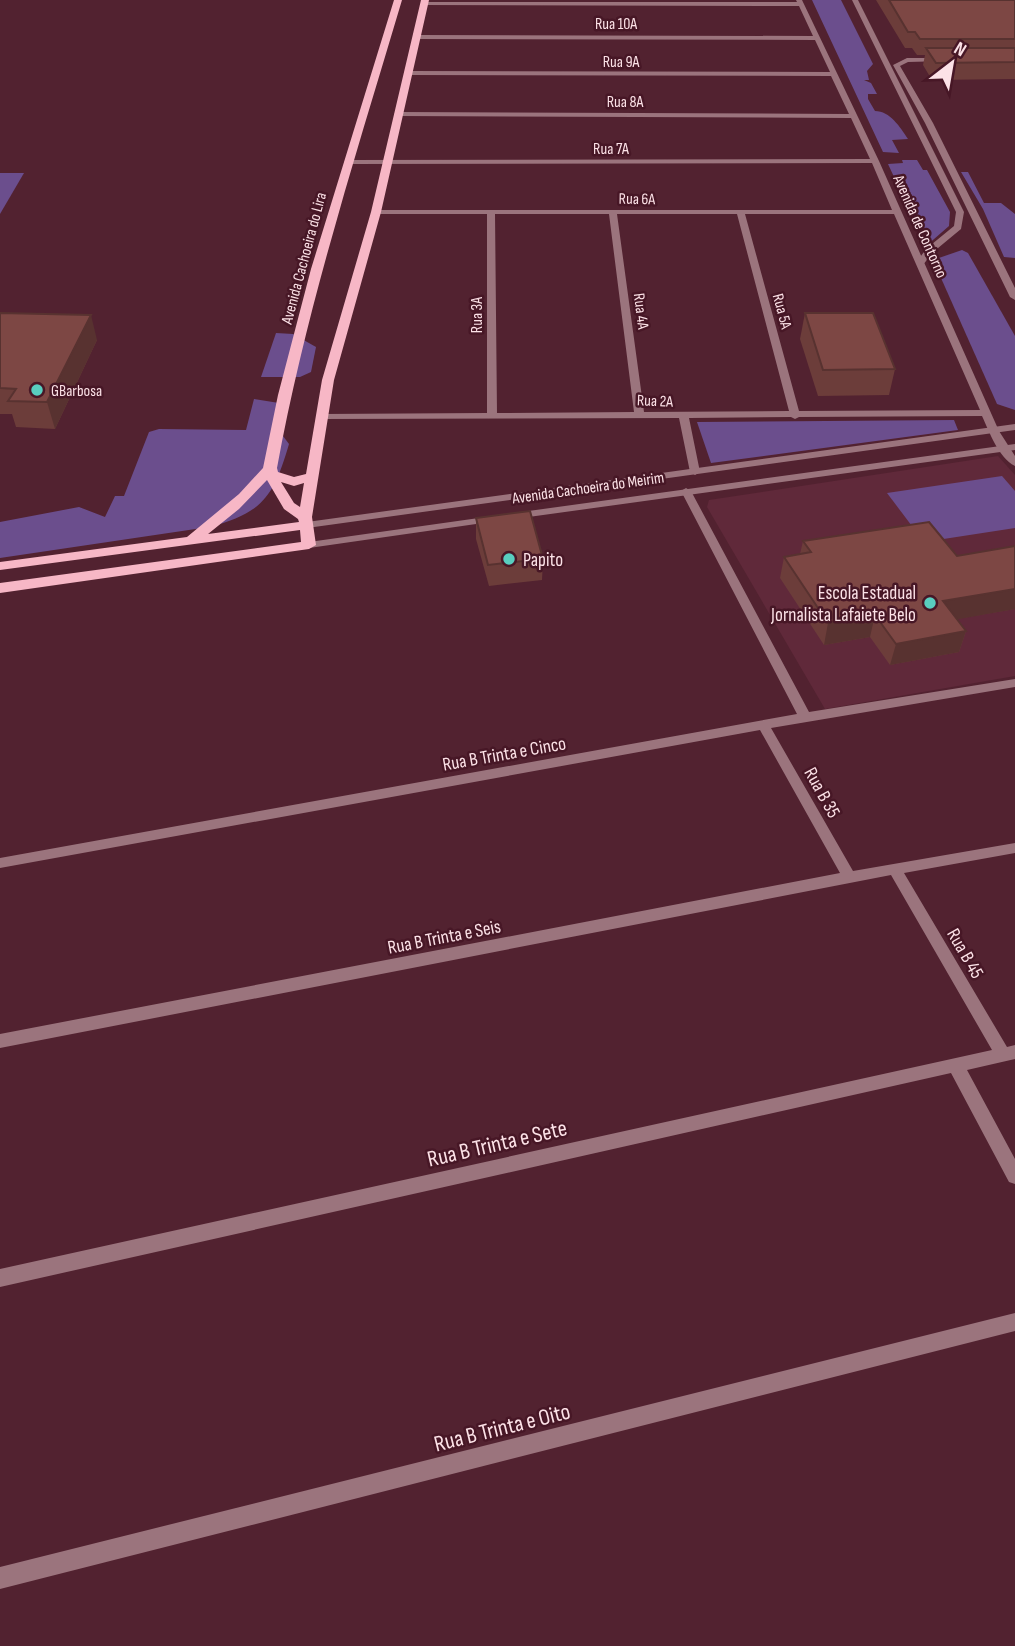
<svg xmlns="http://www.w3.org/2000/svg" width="1015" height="1646" viewBox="0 0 1015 1646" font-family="'Sofia Sans Condensed',sans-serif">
  <rect width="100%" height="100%" fill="#522230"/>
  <path fill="#60293a" d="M998,456L1015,475V676L825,709L707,507L709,500Z"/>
  <g fill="#6b4e8d">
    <path d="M812,0H841L873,64L867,71L869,80H864L871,83L877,94H868V99L875,111C890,111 900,127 908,139L892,140L899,153L883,152Z"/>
    <path d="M902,160H917L923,170H927L950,212L949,226L926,246L888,164L903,163Z"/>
    <path d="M961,172H968L984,203H1001L1015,214V258L1004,257L983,209Z"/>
    <path d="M0,173H24L0,214Z"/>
    <path d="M962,250L968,253L1015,336V410L997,404L933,260Z"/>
    <path d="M276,333L293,334L316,347L311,372L300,377H261Z"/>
    <path d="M254,399L279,403L283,436L289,444C274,495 264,513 209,527L0,558V522L79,507L105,517L115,496H124L149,432L159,429L246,430Z"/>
    <path d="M954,420L958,430L711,463L697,422Z"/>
    <path d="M1002,476L1015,491V528L924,542L887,493Z"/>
  </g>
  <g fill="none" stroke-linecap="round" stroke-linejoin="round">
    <g fill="#9b747d" fill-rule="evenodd">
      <path d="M852,0H858L964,212L961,229L932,253L923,265L916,263L926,249L954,226L956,212Z"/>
      <path d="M943,58L945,61L908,62L900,66L933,123L1015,288V300L1010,297L925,123L893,65L907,58Z"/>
    </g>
    <g fill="#9b747d" fill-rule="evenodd">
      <path d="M796,0H802L879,161L999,431L1015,456V466C998,457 990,433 982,416L799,417L795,419L791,417L689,418L700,472L695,475L690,472L679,418L317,419V415L321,414L487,413V214H376L372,212L373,210H892L872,163L345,164L344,162L348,160L870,159L851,118L398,116L394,114L398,112L849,114L831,76L409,75L406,73L409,71L830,72L815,40L417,39L414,37L417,35L813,36L799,6L424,5L422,2H797ZM495,214H609L634,412L497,413ZM617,214H737L789,411L644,412ZM745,214H894L980,410L799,411Z"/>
      <path d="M686,488L691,491L809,712L1015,679V687L771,728L853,871L1015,843V853L904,873L1007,1047L1015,1045V1059L967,1070L1015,1159V1184L1009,1182L951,1073L0,1287V1269L992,1050L891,875L0,1048V1034L840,873L760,730L0,868V858L797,714L681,491Z"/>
      <path d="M1015,1313V1331L0,1589V1567Z"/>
    </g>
    <g fill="#9b747d" fill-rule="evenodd">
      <path d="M1015,424V430L307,528L301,525L307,522Z"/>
      <path d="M1015,444V450L514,519L508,516L514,513Z"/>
      <path d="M493,516L499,519L497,521L309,548L303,545L309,542Z"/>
    </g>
    <path fill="#f7b7c6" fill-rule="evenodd" d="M394,0H402C356,155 306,309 277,468L278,472L294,477L306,474L322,380L371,212L421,0H429L381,212L334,380L312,517L316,545L309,549L0,593V583L301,542L300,530L0,570V562L187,537L239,494L263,468L278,395L311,269ZM267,480L284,509L298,519L299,522L208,534L239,509ZM281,482L294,486L304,483L300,507L294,503Z"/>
  </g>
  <g fill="#6c3d3a">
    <path d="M876,0H1015V79L932,80L923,65L925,55H917L912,48H905Z"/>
    <path d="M0,313L97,340L55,429L16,427L12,414H0Z"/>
    <path d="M805,313L895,369L889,395L818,396L800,339Z"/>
    <path d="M476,518L543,559L542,580L489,586L476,539Z"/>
    <path d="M803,541L957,556L1015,546V609L957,619L966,631L959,652L890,665L870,637L824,645L780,578L784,557L800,554Z"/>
  </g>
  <g fill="#583230">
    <path d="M91,315L97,340L55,429L47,402Z"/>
    <path d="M1015,589V609L937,623L943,601Z"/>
    <path d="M875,615L870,637L824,645L828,623Z"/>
    <path d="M966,631L959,652L890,665L896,644Z"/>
  </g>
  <g fill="#7d4744" stroke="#583230" stroke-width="2">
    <path d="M889,0H1015V39H920L915,32H908Z"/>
    <path d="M926,48H1015V62L936,63Z"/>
    <path d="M0,313L91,315L47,402L8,401L16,389L0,388Z"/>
    <path d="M805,313H873L895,369L823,370Z"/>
    <path d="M530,511L543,559L488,565L476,518Z"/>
    <path d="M929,522L957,556L1015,546V589L943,601L966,631L896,644L875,615L828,623L784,557L811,552L803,541Z"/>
  </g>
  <g fill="#59cebf" stroke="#471726" stroke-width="2.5">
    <circle cx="37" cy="390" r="7"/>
    <circle cx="509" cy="559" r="7"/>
    <circle cx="930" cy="603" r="7"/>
  </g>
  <g text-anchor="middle" stroke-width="5" stroke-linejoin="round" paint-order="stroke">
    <g font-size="16" fill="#fce2e7" stroke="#471726">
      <text x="616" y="29">Rua 10A</text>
      <text x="621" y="67">Rua 9A</text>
      <text x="625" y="107">Rua 8A</text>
      <text x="611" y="154">Rua 7A</text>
      <text transform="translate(637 198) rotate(1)" y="6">Rua 6A</text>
      <text transform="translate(921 226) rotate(66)" y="6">Avenida de Contorno</text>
      <text transform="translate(303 258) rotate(-75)" y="6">Avenida Cachoeira do Lira</text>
      <text transform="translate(642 311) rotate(83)" y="6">Rua 4A</text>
      <text transform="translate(783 311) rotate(75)" y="6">Rua 5A</text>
      <text transform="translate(476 315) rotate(-90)" y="6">Rua 3A</text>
      <text transform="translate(655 400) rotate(2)" y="6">Rua 2A</text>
      <text transform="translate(588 487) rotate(-8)" y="6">Avenida Cachoeira do Meirim</text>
    </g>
    <g font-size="16" fill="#fce2e7" stroke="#471726" text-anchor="start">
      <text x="51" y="396">GBarbosa</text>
    </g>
    <g font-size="19" fill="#fce2e7" stroke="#471726" text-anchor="start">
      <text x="523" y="566">Papito</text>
      <text x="916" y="599" text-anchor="end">Escola Estadual<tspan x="916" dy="22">Jornalista Lafaiete Belo</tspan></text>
    </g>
    <g font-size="19" fill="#fce2e7" stroke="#471726">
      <text transform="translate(504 753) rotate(-10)" y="7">Rua B Trinta e Cinco</text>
      <text transform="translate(823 792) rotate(61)" y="7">Rua B 35</text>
      <text transform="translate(444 936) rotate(-11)" y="7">Rua B Trinta e Seis</text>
      <text transform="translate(966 953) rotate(60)" y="7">Rua B 45</text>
    </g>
    <g font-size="23" fill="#fce2e7" stroke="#471726">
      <text transform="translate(497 1143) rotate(-13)" y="8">Rua B Trinta e Sete</text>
      <text transform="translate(502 1427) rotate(-14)" y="8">Rua B Trinta e Oito</text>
    </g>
  </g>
  <g transform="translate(952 63) rotate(31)" stroke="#471726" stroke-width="5" paint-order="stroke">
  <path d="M0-5L12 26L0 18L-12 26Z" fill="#fce2e7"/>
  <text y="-10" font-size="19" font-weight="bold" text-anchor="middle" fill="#fce2e7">N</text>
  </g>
</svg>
